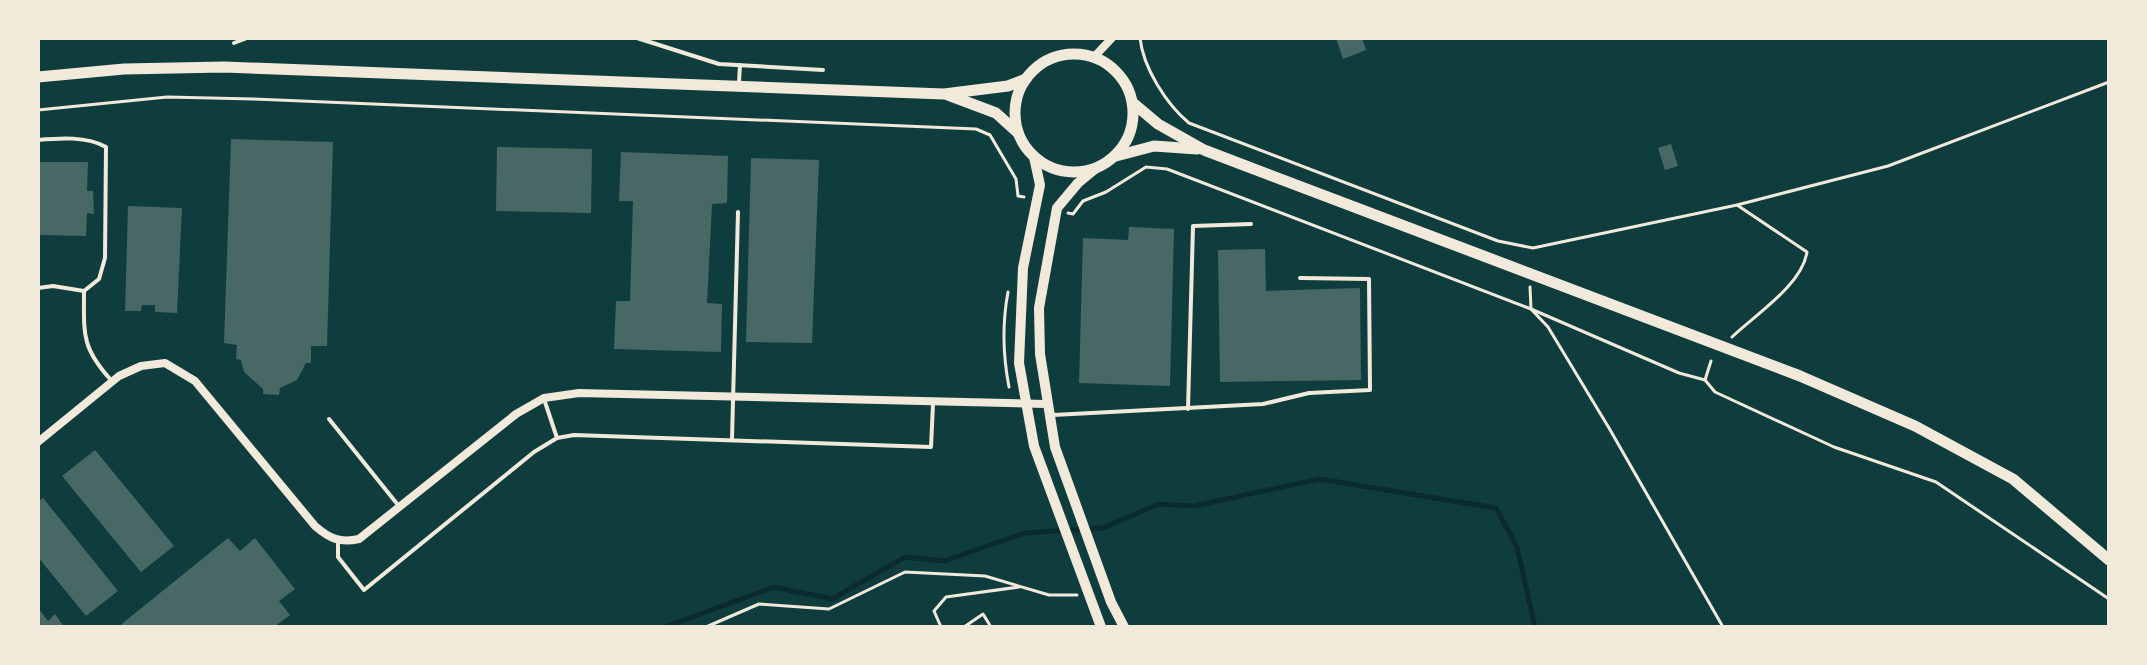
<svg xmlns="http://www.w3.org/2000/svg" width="2147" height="665" viewBox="0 0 2147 665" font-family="'Varela Round',sans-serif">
  <rect width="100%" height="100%" fill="#0f3d3e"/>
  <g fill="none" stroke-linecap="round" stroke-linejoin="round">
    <path stroke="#0a2a2b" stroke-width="5" d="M665,627L774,587L832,599L905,557L944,561L1025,533L1103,528L1159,504L1194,506L1320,479L1496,508L1517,547L1535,627"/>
  </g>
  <g fill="#486865">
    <path d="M1336,38H1362L1366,50L1343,59Z"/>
    <path d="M231,139L333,142L327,346H311V363H306L297,380L280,388L279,395L263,394V389L244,372L241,360L236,359L237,345L224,343Z"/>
    <path d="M1671,144L1678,166L1665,170L1658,148Z"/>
    <path d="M497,147L592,149L591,213L496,211Z"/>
    <path d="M621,152L728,156L727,203L712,204L707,303L722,304L721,352L614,349L616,301H630L633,201H619Z"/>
    <path d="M751,158L819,160L812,343L746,342Z"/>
    <path d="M38,162H88L87,191H93L94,214L87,213L86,236L38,235Z"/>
    <path d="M128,206L182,208L177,313L155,312V305H142L141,311H125Z"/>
    <path d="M1129,227L1174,229L1170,386L1079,383L1083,238L1128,240Z"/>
    <path d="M1265,249L1266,291L1360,288L1361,380L1220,382L1218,250Z"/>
    <path d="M95,450L174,546L141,572L62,476Z"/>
    <path d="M43,498L118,591L86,616L38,557V502Z"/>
    <path d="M228,538L240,551L255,538L295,589L279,601L290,615L274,627H118Z"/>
    <path d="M38,608L48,621L55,614L64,627H38Z"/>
  </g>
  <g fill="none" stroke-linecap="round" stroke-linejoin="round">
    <g stroke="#f1e9da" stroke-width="3">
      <path d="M1140,38C1143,67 1166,104 1189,123L1498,241L1533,248L1737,205L1888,166L2109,82"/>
      <path d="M38,110L167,97L253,99L976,129L990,135L1016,179L1018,196L1024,197"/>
      <path d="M1068,213L1073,214L1083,201L1106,192L1146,167L1167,169L1531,309L1679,373L1705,380"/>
      <path d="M1530,287L1531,309L1548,327L1609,428L1723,627"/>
      <path d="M1008,292C1002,324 1003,356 1009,387"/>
      <path d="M1732,337C1756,314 1802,285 1807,252L1737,205"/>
      <path d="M1711,361L1705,380L1715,392L1834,447L1936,482L2109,599"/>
      <path d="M706,627L759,604L829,609L905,572L985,576L1049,595H1077"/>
      <path d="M941,627L934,611L946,597L1019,587"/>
      <path d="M964,627L983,614L991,627"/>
    </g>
    <g stroke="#f1e9da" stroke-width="4">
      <path d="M637,38L719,64L823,70"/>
      <path d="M234,43L247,38"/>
      <path d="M739,82L740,65"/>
      <path d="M38,140C59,138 87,136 106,147L105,258L99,279L84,291"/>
      <path d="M38,288L53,286L84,291"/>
      <path d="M84,291C84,334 81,347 111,380"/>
      <path d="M544,399L557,438"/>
      <path d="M1188,409L1193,226L1251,224"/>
      <path d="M1053,415L1263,404L1309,393L1370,390L1369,279L1300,278"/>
      <path d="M329,419L398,505"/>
      <path d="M732,439L738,212"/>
      <path d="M338,541V557L364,590L534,452L557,438L574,435L931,447L933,404"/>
    </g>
    <g stroke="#f1e9da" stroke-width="8">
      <path d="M1094,57L1112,38"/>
      <path d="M38,442L119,376L141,366L165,363L195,381L315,526C330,539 340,543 359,539L516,414L544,398L579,393L1045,404"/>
    </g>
    <g stroke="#f1e9da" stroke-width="10">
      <path d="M1034,157L1040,185L1023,268L1019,363L1034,446L1101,627"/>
      <path d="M1095,169L1078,183L1057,208L1039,308L1040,354L1055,447L1111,602L1124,627"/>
    </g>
    <g stroke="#f1e9da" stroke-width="11">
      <circle cx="1074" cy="113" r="59"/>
      <path d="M38,77L124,69L224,67L944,94L1008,86L1026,79"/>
      <path d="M948,95L996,113L1018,133"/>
      <path d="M1133,103L1158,124L1204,150L1800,376L1915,426L2013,479L2109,560"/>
      <path d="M1116,156L1154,146L1197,149"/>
    </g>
  </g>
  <rect width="2147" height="665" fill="none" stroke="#f1e9da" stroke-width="80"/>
</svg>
